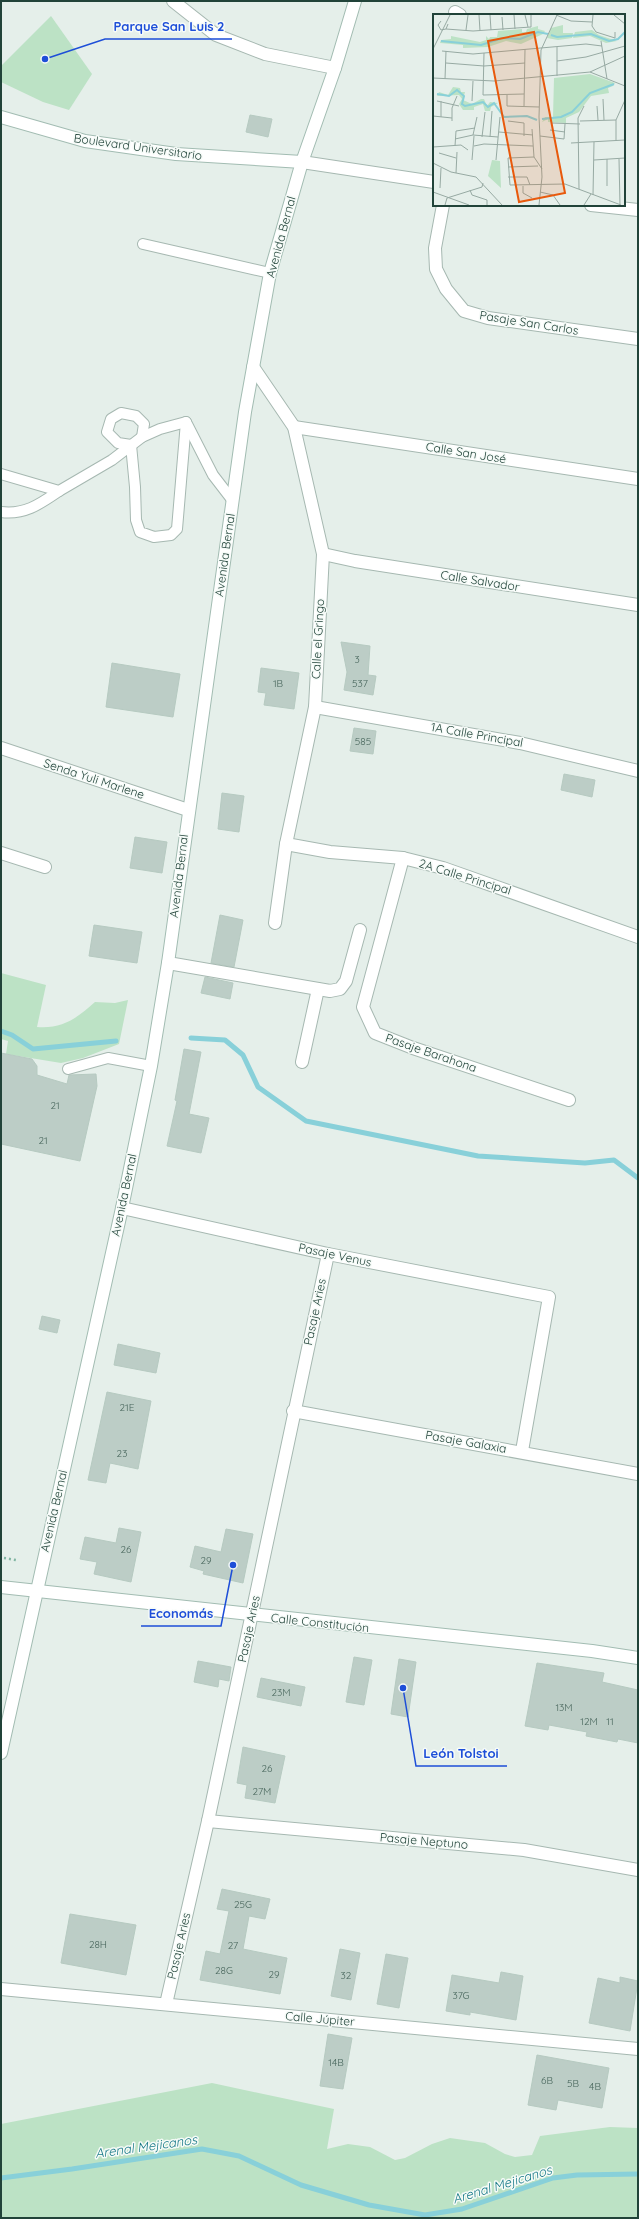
<svg xmlns="http://www.w3.org/2000/svg" width="639" height="2219" viewBox="0 0 639 2219" font-family="Quicksand,sans-serif">
  <rect width="100%" height="100%" fill="#e5efea"/>
  <g fill="#bce2c5">
    <path d="M51,16L92,74L69,110L43,102L1,82V66Z"/>
    <path d="M1,973L46,985L37,1027C63,1029 77,1018 95,1002L115,1003L128,1000L119,1044L83,1058L61,1063L6,1054L8,1041L1,1039Z"/>
    <path d="M212,2083L334,2109L327,2149L348,2144L370,2147L395,2160L405,2158L432,2144L450,2138L485,2143L505,2154L515,2157L532,2155L540,2136L610,2127L638,2128V2218H1V2124Z"/>
  </g>
  <g fill="none" stroke-linecap="round" stroke-linejoin="round">
    <g stroke="#88d0d9" stroke-width="5">
      <path d="M1,1031L12,1035L33,1049L116,1041"/>
      <path d="M191,1038L225,1040L243,1055L258,1087L306,1121L478,1156L585,1163L614,1160L638,1178"/>
      <path d="M1,2178L72,2169L202,2149L239,2156L301,2185L369,2205L425,2215L462,2209L553,2178L577,2175L638,2174"/>
    </g>
  </g>
  <g fill="#bccdc6" stroke="#b6cac1">
    <path d="M250,115L272,119L268,137L246,132Z"/>
    <path d="M341,642L370,646L368,675L376,676L373,695L344,690L347,672Z"/>
    <path d="M112,663L180,674L173,717L106,707Z"/>
    <path d="M261,668L299,673L294,709L264,705L266,693L258,692Z"/>
    <path d="M354,728L376,731L373,754L350,751Z"/>
    <path d="M564,774L595,780L592,797L561,790Z"/>
    <path d="M222,793L244,796L239,832L218,829Z"/>
    <path d="M135,837L167,842L162,873L130,868Z"/>
    <path d="M220,915L243,920L234,967L211,963Z"/>
    <path d="M94,925L142,932L137,963L89,956Z"/>
    <path d="M205,977L233,983L230,999L201,993Z"/>
    <path d="M184,1049L201,1052L189,1114L209,1118L201,1153L167,1146L177,1101L175,1100Z"/>
    <path d="M1,1053L32,1059L37,1066V1075L67,1084L69,1075L96,1074L97,1086L80,1161L1,1144Z"/>
    <path d="M42,1316L60,1320L57,1333L39,1329Z"/>
    <path d="M118,1344L160,1353L156,1373L114,1365Z"/>
    <path d="M107,1392L151,1401L138,1469L110,1463L106,1483L88,1480Z"/>
    <path d="M119,1528L141,1532L131,1582L94,1574L97,1562L80,1559L85,1537L116,1543Z"/>
    <path d="M226,1529L253,1534L243,1583L203,1574L204,1571L190,1567L195,1546L221,1552Z"/>
    <path d="M354,1657L372,1660L364,1705L346,1702Z"/>
    <path d="M399,1659L416,1662L408,1717L391,1714Z"/>
    <path d="M198,1661L231,1667L229,1681L219,1679L218,1687L194,1682Z"/>
    <path d="M537,1663L604,1673L602,1682L638,1690V1743L618,1739L617,1742L586,1736L587,1732L549,1725L548,1730L525,1726Z"/>
    <path d="M261,1678L305,1687L301,1706L257,1697Z"/>
    <path d="M243,1747L285,1756L275,1803L245,1798L247,1785L237,1783Z"/>
    <path d="M222,1889L270,1899L265,1919L249,1916L243,1949L287,1958L280,1994L200,1980L206,1951L220,1954L229,1911L217,1909Z"/>
    <path d="M70,1914L136,1925L126,1975L61,1963Z"/>
    <path d="M340,1949L360,1953L351,2000L331,1996Z"/>
    <path d="M386,1954L408,1958L399,2008L377,2004Z"/>
    <path d="M501,1972L523,1976L516,2020L470,2012V2015L446,2011L452,1975L499,1983Z"/>
    <path d="M620,1977L638,1981L630,2031L589,2023L598,1978L620,1983Z"/>
    <path d="M328,2034L352,2038L343,2089L320,2086Z"/>
    <path d="M537,2055L609,2068L602,2108L558,2100L556,2110L528,2105Z"/>
  </g>
  <g fill="none" stroke-linecap="round" stroke-linejoin="round">
    <defs>
      <g id="lane">
        <path d="M143,244L270,273"/>
        <path d="M187,424L213,475L233,501"/>
        <path d="M142,437L144,424L136,416L121,413L111,419L107,432L118,443L131,445L135,487L136,520L140,532L154,537L171,535L177,529L186,422"/>
        <path d="M1,474L59,491L112,460L142,437L160,429L186,422"/>
        <path d="M1,512C25,515 40,504 59,491"/>
        <path d="M68,1069L108,1058L151,1066"/>
      </g>
      <g id="street">
        <path d="M173,1L216,35L265,54L335,68"/>
        <path d="M455,12L460,15"/>
        <path d="M302,162L434,182"/>
        <path d="M443,205L435,248L436,269L446,289L464,311L488,318L638,339"/>
        <path d="M591,205L638,210"/>
        <path d="M253,367L294,427L323,554L315,707L286,844L275,923"/>
        <path d="M294,427L638,479"/>
        <path d="M323,554L355,561L638,605"/>
        <path d="M315,707L520,743L638,771"/>
        <path d="M1,748L188,810"/>
        <path d="M286,844L330,852L403,858L443,868L638,937"/>
        <path d="M1,853L45,867"/>
        <path d="M403,858L363,1007L375,1033L413,1048L569,1100"/>
        <path d="M168,963L330,991L340,989L346,981L360,930"/>
        <path d="M302,1062L318,989"/>
        <path d="M122,1208L328,1254L549,1297L522,1451"/>
        <path d="M293,1411L638,1474"/>
        <path d="M208,1821L524,1850L638,1870"/>
        <path d="M1,1989L638,2049"/>
        <path d="M166,2004L208,1821L328,1254"/>
      </g>
      <g id="secondary">
        <path d="M1,117L85,141L176,154L302,162"/>
        <path d="M1,1587L592,1651L638,1658"/>
        <path d="M1,1753L122,1208L151,1066L168,963L245,412L270,273L302,162L335,68L355,1"/>
      </g>
    </defs>
    <use href="#lane" stroke="#a6b8b1" stroke-width="12"/>
    <use href="#street" stroke="#a6b8b1" stroke-width="14"/>
    <use href="#secondary" stroke="#a2bcb2" stroke-width="14"/>
    <path stroke="#82b6a3" stroke-width="2.5" stroke-dasharray="2 3" stroke-linecap="butt" d="M4,1558L16,1560"/>
    <use href="#lane" stroke="#fff" stroke-width="10"/>
    <use href="#street" stroke="#fff" stroke-width="12"/>
    <use href="#secondary" stroke="#fff" stroke-width="12"/>
  </g>
  <g text-anchor="middle" stroke-width="3" stroke-linejoin="round" paint-order="stroke">
    <g font-size="10" fill="#48665c">
      <text x="357" y="663">3</text>
      <text x="278" y="687">1B</text>
      <text x="360" y="687">537</text>
      <text x="363" y="745">585</text>
      <text x="55" y="1109">21</text>
      <text x="43" y="1144">21</text>
      <text x="127" y="1411">21E</text>
      <text x="122" y="1457">23</text>
      <text x="126" y="1553">26</text>
      <text x="206" y="1564">29</text>
      <text x="281" y="1696">23M</text>
      <text x="564" y="1711">13M</text>
      <text x="589" y="1725">12M</text>
      <text x="610" y="1725">11</text>
      <text x="267" y="1772">26</text>
      <text x="262" y="1795">27M</text>
      <text x="243" y="1908">25G</text>
      <text x="98" y="1948">28H</text>
      <text x="233" y="1949">27</text>
      <text x="224" y="1974">28G</text>
      <text x="274" y="1978">29</text>
      <text x="346" y="1979">32</text>
      <text x="461" y="1999">37G</text>
      <text x="336" y="2066">14B</text>
      <text x="547" y="2084">6B</text>
      <text x="573" y="2087">5B</text>
      <text x="595" y="2090">4B</text>
    </g>
    <g font-size="12" fill="#214339" stroke="#f6fbf8">
      <text transform="translate(138 147) rotate(8)" y="4">Boulevard Universitario</text>
      <text transform="translate(281 237) rotate(-75)" y="4">Avenida Bernal</text>
      <text transform="translate(529 323) rotate(9)" y="4">Pasaje San Carlos</text>
      <text transform="translate(466 453) rotate(9)" y="4">Calle San José</text>
      <text transform="translate(225 555) rotate(-82)" y="4">Avenida Bernal</text>
      <text transform="translate(480 581) rotate(9)" y="4">Calle Salvador</text>
      <text transform="translate(318 639) rotate(-87)" y="4">Calle el Gringo</text>
      <text transform="translate(477 735) rotate(10)" y="4">1A Calle Principal</text>
      <text transform="translate(94 779) rotate(18)" y="4">Senda Yuli Marlene</text>
      <text transform="translate(179 876) rotate(-83)" y="4">Avenida Bernal</text>
      <text transform="translate(465 877) rotate(17)" y="4">2A Calle Principal</text>
      <text transform="translate(431 1053) rotate(19)" y="4">Pasaje Barahona</text>
      <text transform="translate(124 1195) rotate(-78)" y="4">Avenida Bernal</text>
      <text transform="translate(335 1255) rotate(12)" y="4">Pasaje Venus</text>
      <text transform="translate(315 1312) rotate(-78)" y="4">Pasaje Aries</text>
      <text transform="translate(466 1442) rotate(10)" y="4">Pasaje Galaxia</text>
      <text transform="translate(54 1511) rotate(-77)" y="4">Avenida Bernal</text>
      <text transform="translate(320 1623) rotate(6)" y="4">Calle Constitución</text>
      <text transform="translate(249 1629) rotate(-78)" y="4">Pasaje Aries</text>
      <text transform="translate(424 1841) rotate(5)" y="4">Pasaje Neptuno</text>
      <text transform="translate(179 1946) rotate(-77)" y="4">Pasaje Aries</text>
      <text transform="translate(320 2019) rotate(5)" y="4">Calle Júpiter</text>
    </g>
    <g font-size="13" font-style="italic" fill="#157886" stroke="#f6fbf8">
      <text transform="translate(146 2146) rotate(-8)" y="5">Arenal Mejicanos</text>
      <text transform="translate(502 2184) rotate(-17)" y="5">Arenal Mejicanos</text>
    </g>
  </g>
  <g transform="translate(433 14)">
    <rect width="192" height="192" fill="#e5efea"/>
    <path d="M130,11V19H140L139,24L125,26L114,24L118,14ZM105,12V15L112,17L110,20L88,30L73,27L55,33L30,34V31L7,29L8,26L18,25V22L47,28L53,26V22L56,25L57,23H64L65,17L89,15V18H93L94,15ZM159,16L166,21L184,27L173,29L157,22L140,24L142,18ZM157,60L182,69L180,72L175,74L176,79L158,82L146,98L133,104V109L115,108V105L109,108L112,103H120L121,64ZM20,73L27,74L28,78H32L30,86L39,90L48,85H51L54,92L57,88L65,89L58,93L57,97H52L50,90L41,93V96H30L26,90L29,85L26,81L4,82L6,78L15,81ZM59,146L67,147L68,174L55,162Z" fill="#bce2c5"/>
    <path fill="none" stroke="#88d0d9" stroke-width="2" d="M118,21L124,23L158,20L176,27L185,25L192,18M8,27L48,31L70,24L87,25L105,18L115,20M4,80L16,82L24,76L31,82L29,90L32,92L50,88L55,93L61,89L71,103L94,102L104,106M109,105L128,103L139,98L157,79L181,70"/>
    <path fill="none" stroke="#97aaa3" stroke-width="1" d="M46,1L47,17M57,1L58,16M81,1L82,15M92,1L95,13M123,1L138,7L159,8M160,1L159,12L163,18L182,24V18M181,1L192,10M69,3L70,16M8,7L5,11L8,16L13,15L15,10M13,15L40,17L98,13V1M33,16L35,1M168,27L174,65M0,35L17,1M9,37L40,40L153,30L169,32M51,39L50,81L91,80M124,47L153,43L192,32M13,49L51,52L92,49M157,58L192,42M124,62V33M0,64L61,67L157,58L192,72M12,65L13,37M74,81V92L106,93M170,85L171,106M4,87L26,92M8,87V103M39,87L40,67M91,92L92,35M164,92L165,106M0,102L19,104M19,107V94L24,82M75,107L91,109V122M147,107L183,106M119,109L147,110M99,115L101,143L109,155M117,116L132,118M66,118L100,121M40,121L44,103M107,122L131,125L132,110M49,123L52,98M57,123L59,97M22,125L40,121L65,123M183,127V106L192,86M138,129L192,126M22,132L23,117L42,114M41,132L51,130L100,132M0,133L28,131L35,136M6,139L23,144M101,143L75,144L77,171L132,170L188,191M174,145V172M186,145L187,191M39,146L41,122M63,146L67,103M161,146L192,144M0,149L18,158L43,163L69,191M75,153L105,152M23,159L24,138M75,163H94L97,171M90,172V179L99,184M7,174L8,154M146,175L145,104L151,92M37,176L39,181L54,186V191M0,178L36,191M107,178L120,181L127,191M160,181L161,128M12,191L14,184L49,173L50,169M106,191L109,163L106,103L108,36L124,1M151,191L158,180"/>
    <path fill="#e8590c" fill-opacity="0.15" stroke="#e8590c" stroke-width="2" d="M101,18L132,179L86,188L55,27Z"/>
    <rect width="192" height="192" fill="none" stroke="#214339" stroke-width="2"/>
  </g>
  <path fill="none" stroke="#1d4ed8" stroke-width="1.5" d="M45 59L105 39H232M233 1565L221 1626H141M403 1688L416 1766H507"/>
  <g fill="#1d4ed8" stroke="#f6fbf8" stroke-width="1.5">
    <circle cx="45" cy="59" r="4"/>
    <circle cx="233" cy="1565" r="4"/>
    <circle cx="403" cy="1688" r="4"/>
  </g>
  <g font-size="13" text-anchor="middle" font-weight="bold" fill="#1d4ed8" stroke="#f6fbf8" stroke-width="3" stroke-linejoin="round" paint-order="stroke">
    <text x="169" y="31">Parque San Luis 2</text>
    <text x="181" y="1618">Economás</text>
    <text x="461" y="1758">León Tolstoi</text>
  </g>
  <rect width="639" height="2219" fill="none" stroke="#214339" stroke-width="4"/>
</svg>
